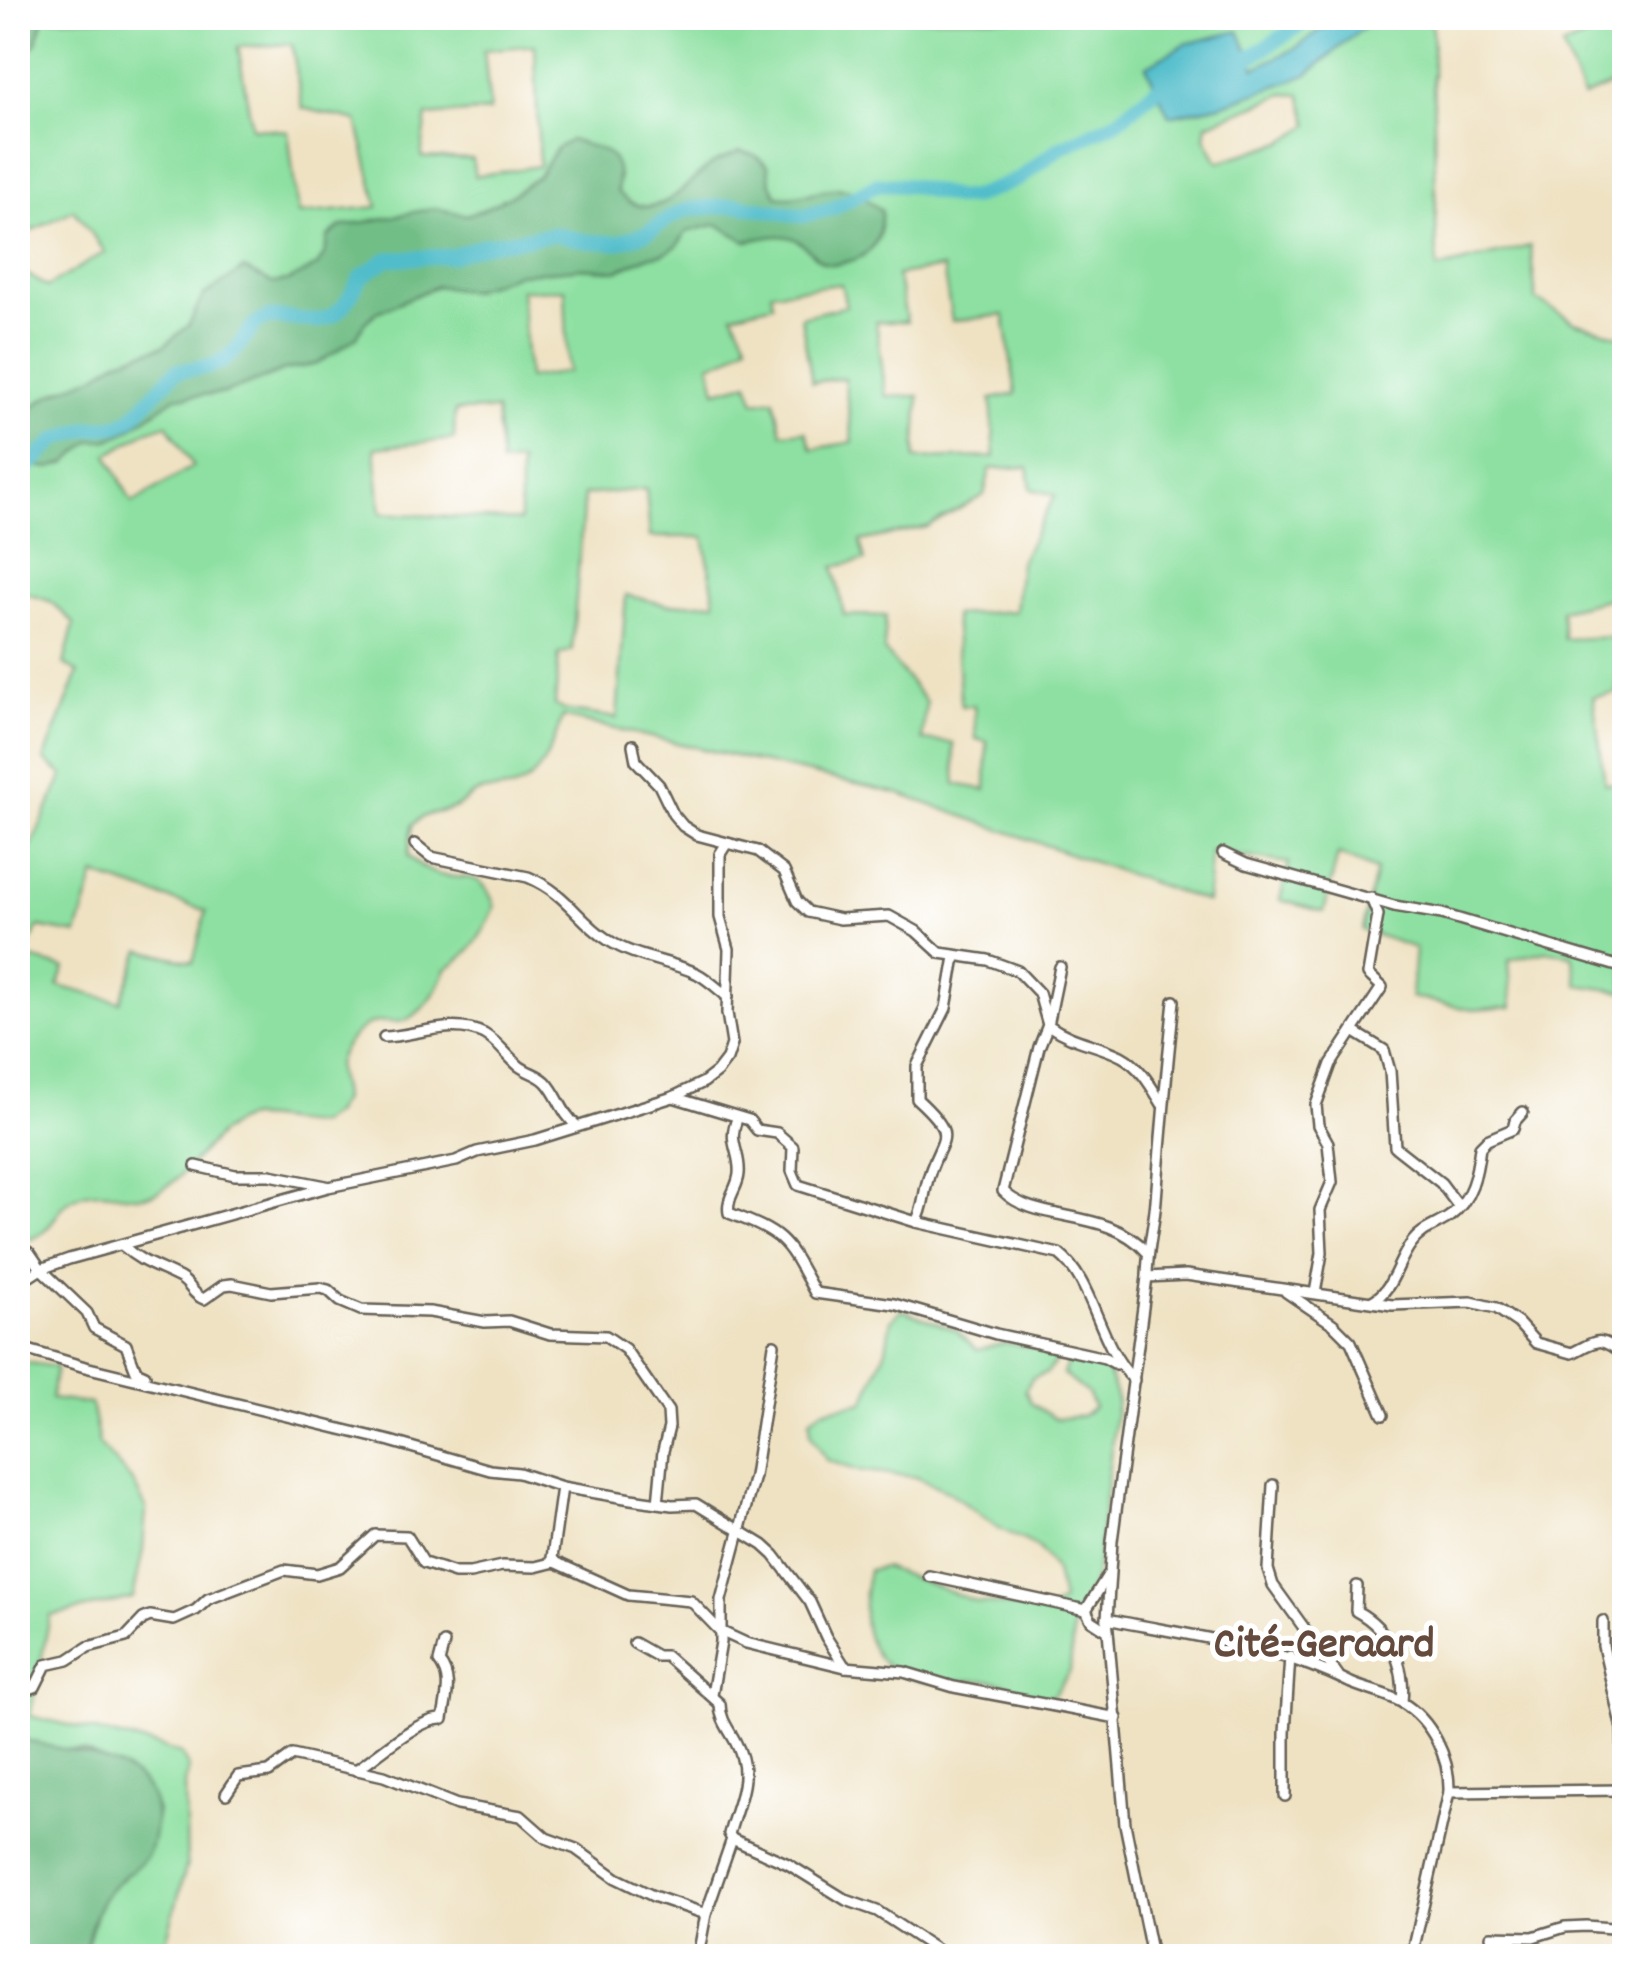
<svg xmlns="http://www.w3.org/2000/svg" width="1642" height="1974" viewBox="0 0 1642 1974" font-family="Dekko,sans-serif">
  <rect width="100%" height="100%" fill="#fff"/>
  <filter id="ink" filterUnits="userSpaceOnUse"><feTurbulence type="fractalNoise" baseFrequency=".01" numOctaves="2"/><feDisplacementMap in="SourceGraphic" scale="20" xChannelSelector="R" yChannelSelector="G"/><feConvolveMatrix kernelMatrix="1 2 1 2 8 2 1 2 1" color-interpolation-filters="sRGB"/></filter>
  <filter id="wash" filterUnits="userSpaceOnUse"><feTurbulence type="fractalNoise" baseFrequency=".0048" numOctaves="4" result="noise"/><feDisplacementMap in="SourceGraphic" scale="40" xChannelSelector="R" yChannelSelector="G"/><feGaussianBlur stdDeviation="2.25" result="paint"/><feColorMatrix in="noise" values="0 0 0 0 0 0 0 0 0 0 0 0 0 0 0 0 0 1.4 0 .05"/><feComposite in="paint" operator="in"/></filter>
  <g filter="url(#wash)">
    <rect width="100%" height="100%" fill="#efe2c3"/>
    <g fill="#8de0a1" stroke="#547e5e" stroke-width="2.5" fill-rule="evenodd">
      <path d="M44,18H1337L1296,48L1169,116L1221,105L1307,75L1374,18H1432L1437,269L1530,246L1536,299L1574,322L1624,337V595L1561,610L1564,639L1617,637V693L1593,697L1605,783L1624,784V867L1619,868L1624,900V992L1578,985L1572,955L1545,951L1509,960L1512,1007L1473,1010L1411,997L1415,948L1362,930L1376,870L1338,854L1324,912L1280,900L1289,863L1210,852L1207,902L900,794L563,717C553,742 544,776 517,787C505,792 492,788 479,792C468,795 463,805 454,808C435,815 429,810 412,825L408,856C416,863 425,870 436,874C468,883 481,866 495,907C483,933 472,954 446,969C439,987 427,1009 408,1019C396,1025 389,1020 377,1022C360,1024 337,1051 337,1068C338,1078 342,1089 342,1100L333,1114L319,1124C296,1125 273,1117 250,1118C215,1121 189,1181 153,1194C128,1202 100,1184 76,1197C48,1211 60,1235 18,1242V839L32,844L63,775L44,760L78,673L64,664L74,623L50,601L18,591V450L33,466L66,463L91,441L108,440L123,434L176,397L225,393L285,370L317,364L357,337L364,323L377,312L437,286L470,291L517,274L584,268L617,271L646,257L663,254L677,246L686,232L717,224L746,241C760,239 780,232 794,238C806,244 813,259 826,263C843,268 866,255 876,242C882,233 881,221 881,210L839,188L793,199L777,196L770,182L711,165C684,190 651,227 617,192L619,176L557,148L538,176L512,195L482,210L466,215L435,208L328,237C326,246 325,259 317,266C296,287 232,290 203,296L189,325L164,346L119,360L95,376L50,395L18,417V268L47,287L105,252L74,210L29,232L18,242V57L35,46ZM292,44L302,108L357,121L378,207L298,214L288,131L252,128L238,47ZM535,45L539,166L475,176L472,159L421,157L427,116L490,111L484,50ZM1284,94L1301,95L1309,125L1283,142L1218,162L1205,137L1207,124ZM943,268L952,321L1004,315L1016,394L991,399L995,457L915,459L919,396H886L876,322H907L897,275ZM841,284L846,306L801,317L812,382L844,378L853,442L812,449L806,431L782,433L774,399L755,402L748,383L716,391L710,364L727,358L748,343L733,314L773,304L771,292ZM565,289L568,372L528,378L521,290ZM496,410L501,464L520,462V521L381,513L375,448L454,439L455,411ZM167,424L193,466L132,503L108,455L147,431ZM1028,467L1031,489L1055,495L1020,562L1015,611L954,615L961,706H974L976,739L987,742L986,790L956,784L953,743L922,740L926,702L884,650L886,616L844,615L834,567L865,560L860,541L927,527L984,495L990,469ZM646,489L650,537H704L715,602L668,605L626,595L617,718L564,710L555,705L559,654L572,650L584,495ZM95,875L206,911L193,962L141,950L120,1002L58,986L65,968L24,957L38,927L77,934Z"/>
      <path d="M1624,22V80L1583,97L1562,47Z"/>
      <path d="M902,1310L956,1330L977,1350L1005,1343L1047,1350L1056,1361L1047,1373L1032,1378L1025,1390L1031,1403L1055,1419L1082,1416L1094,1407L1087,1393L1063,1374L1068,1360L1082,1359L1108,1372L1117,1399L1096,1575L1073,1628L1070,1671L1053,1696C1030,1700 1015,1684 993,1681C970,1678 945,1685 922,1681C862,1668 857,1622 869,1570L884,1567L977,1602L1050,1611L1062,1601L1056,1571L1038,1547L997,1527L948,1491L916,1477L856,1470L827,1460L811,1434L810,1419L822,1410L864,1402L886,1349L891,1320Z"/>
      <path d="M18,1361L56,1367L51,1399L91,1404L99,1444L133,1482L146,1508L143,1550L133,1598L50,1616L30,1716L155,1745L181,1754L189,1768L185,1784L187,1864L162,1956H84L99,1904L110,1889L147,1856L157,1811L143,1783L84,1751L50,1749L18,1738Z"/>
    </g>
    <g fill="#72be87" stroke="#476d52" stroke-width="2.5">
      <path d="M18,18H44L35,46L18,57Z"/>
      <path d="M570,140C603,150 623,151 617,191C654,231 682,186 711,165C719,159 730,156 740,151L755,155L768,166L770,182L777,196C803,201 831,182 853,191C862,195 872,204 881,210C882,236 873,257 846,262C838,264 831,266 823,262C812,256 804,242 792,238C778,233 760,239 746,241L717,224L686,232L677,246L663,254L646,257L617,271L584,268L517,274L470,291L437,286L377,312L364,323L357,337L317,364L285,370L225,393L176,397L123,434L108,440L91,441L66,463L50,468L33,466L18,450V417L50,395L95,376L119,360L164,346L189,325L203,296L244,269L272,283L288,281L317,266L325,253L328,237L340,227L435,208L466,215L482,210L512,195L538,176L557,148Z"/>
      <path d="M18,1738C60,1752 165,1757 155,1824C154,1834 153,1845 148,1854C141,1866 124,1875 114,1885C95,1904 89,1932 84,1956H18Z"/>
    </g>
    <path fill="#51bdcb" stroke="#366c74" stroke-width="2.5" d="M1337,18H1374L1307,75L1221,105L1169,116L1146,66L1185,44L1239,31L1255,68L1296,48Z"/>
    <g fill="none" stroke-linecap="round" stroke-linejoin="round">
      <g stroke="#51bdcb" stroke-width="15">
        <path d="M1234,65L1243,62L1311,18"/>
        <path d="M18,472L28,467L56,440L86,429L118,426L132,418L176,371L208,367L223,361L235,351L255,324L270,317L317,321L332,316L345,305L361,277L387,259L452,256L483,245L555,234L586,241L617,243L648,232L676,214L690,209L738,205L802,216L834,208L878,184L912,186L957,198L974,197L1019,179L1058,149L1116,122L1169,79"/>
      </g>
    </g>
  </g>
  <g filter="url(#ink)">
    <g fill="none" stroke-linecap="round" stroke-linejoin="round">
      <defs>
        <g id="minor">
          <path d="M633,745L636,761L659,785L673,814L683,826L697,835L758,851L784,871L797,901L808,912L840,919L889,916L916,931L940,953L988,960L1018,971L1039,993L1048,1025L1039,1047L1003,1191C1035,1224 1107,1207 1147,1252"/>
          <path d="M415,844L431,857L528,877C568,894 576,919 608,940C635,958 667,960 696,973C708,979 718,989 728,997"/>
          <path d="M1223,853L1246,864L1394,906L1442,914L1624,968"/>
          <path d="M1060,967L1048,1025C1074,1043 1095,1043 1121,1056C1140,1066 1151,1086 1162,1104"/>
          <path d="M1353,1031L1384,1050L1390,1071L1395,1147L1441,1183L1459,1207"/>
          <path d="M384,1037C416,1036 453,1018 484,1034C498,1042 507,1056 519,1066C528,1073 538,1074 546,1082C559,1096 561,1113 577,1126"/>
          <path d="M673,1097L704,1082L717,1072L727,1059L732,1044L727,1013L729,949L720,917V854L727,843"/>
          <path d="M737,1119C727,1143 741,1152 739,1174C738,1188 726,1198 729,1213C787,1235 786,1240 815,1293L894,1304L996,1334L1105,1358L1116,1364"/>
          <path d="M196,1166L235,1175H270L326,1186"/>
          <path d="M916,1222C924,1208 923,1197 927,1183C938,1136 963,1141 917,1099V1066L946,1008L955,957"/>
          <path d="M18,1246L30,1253L41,1269L87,1313L94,1328L126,1345L136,1371L145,1375"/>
          <path d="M123,1246C141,1263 159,1267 180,1278C191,1284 192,1295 204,1299L224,1285L232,1284L271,1292L320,1288L328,1290L340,1301L361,1310L430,1312L485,1322L509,1321L550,1334L606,1336L625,1349L668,1411L669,1427L663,1451L658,1503"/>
          <path d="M1147,1277L1186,1275L1392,1305L1471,1302L1496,1308L1518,1323L1536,1343L1572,1353C1598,1340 1599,1335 1624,1355"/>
          <path d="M18,1284L41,1269L69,1259L328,1187L456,1161L477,1152L535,1140L673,1097L749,1120L757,1130L777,1133L793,1147L792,1171L798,1185L916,1222L1059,1254C1094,1281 1098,1345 1134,1380"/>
          <path d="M1286,1292L1333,1324L1351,1342L1383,1415"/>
          <path d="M1315,1293L1322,1253L1320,1210L1332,1182L1328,1143L1318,1125L1316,1105L1331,1064L1382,987L1368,974L1378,915L1371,898"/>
          <path d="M1372,1301C1393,1291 1397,1262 1411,1244C1421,1229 1436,1226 1449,1217C1472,1200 1477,1173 1480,1147L1487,1140L1513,1129L1515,1121L1523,1112"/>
          <path d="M18,1347L85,1367L390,1441L490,1470L519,1473L562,1487L631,1499L672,1505L696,1504L763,1545L774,1555L810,1602L826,1637L845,1667"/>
          <path d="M1273,1485L1268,1569L1273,1585L1338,1675"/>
          <path d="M562,1487L552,1558L555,1562L628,1595L691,1601L720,1631L746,1643L845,1667L904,1672L954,1687L1117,1718"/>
          <path d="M929,1576L1086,1610L1091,1620L1108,1631"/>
          <path d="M1357,1586L1356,1611C1390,1629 1406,1666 1402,1702"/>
          <path d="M1086,1610L1108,1575"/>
          <path d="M1107,1619C1190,1636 1275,1645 1351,1683C1367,1690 1386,1693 1401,1702C1432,1720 1450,1758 1449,1792L1412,1956"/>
          <path d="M1603,1621V1646L1622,1729L1624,1776"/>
          <path d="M634,1643L657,1656H666L720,1704C720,1719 728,1728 735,1741C754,1776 739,1798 729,1834L732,1839L706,1914L698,1956"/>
          <path d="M18,1692L35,1687L46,1665L68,1660L88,1647L126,1637L143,1619L150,1616L174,1620L196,1610L208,1599L284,1570L317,1574L340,1567L375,1535L407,1536L424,1563L455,1573H470L502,1566L535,1567L555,1562"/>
          <path d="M712,1695L721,1642V1600L754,1476L774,1345"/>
          <path d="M356,1770C377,1756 420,1717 443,1719C446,1698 453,1679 439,1662L444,1643"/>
          <path d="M1449,1792L1624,1790"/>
          <path d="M226,1794L238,1776L269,1772L292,1755L384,1776L457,1805L521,1816L546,1838L576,1849L616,1878L653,1896L706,1914"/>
          <path d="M1285,1796V1733L1290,1656"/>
          <path d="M732,1839L788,1864L846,1900L877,1911L946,1956"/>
          <path d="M1491,1936L1533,1937L1565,1927L1586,1926L1624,1929"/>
          <path d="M1152,1956L1125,1824L1107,1619L1112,1541L1147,1277C1147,1250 1154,1227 1156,1200C1161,1134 1167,1067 1174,1001"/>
        </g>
      </defs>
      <use href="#minor" stroke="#666156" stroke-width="14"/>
      <use href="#minor" stroke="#fff" stroke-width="9"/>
    </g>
  </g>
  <g text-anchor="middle" stroke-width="10" stroke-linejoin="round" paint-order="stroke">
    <g font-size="45" font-weight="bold" fill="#644a3c" stroke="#fff">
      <text x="1324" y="1656">Cité-Geraard</text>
    </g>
  </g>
  <rect width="1642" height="1974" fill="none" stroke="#fff" stroke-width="60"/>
</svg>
